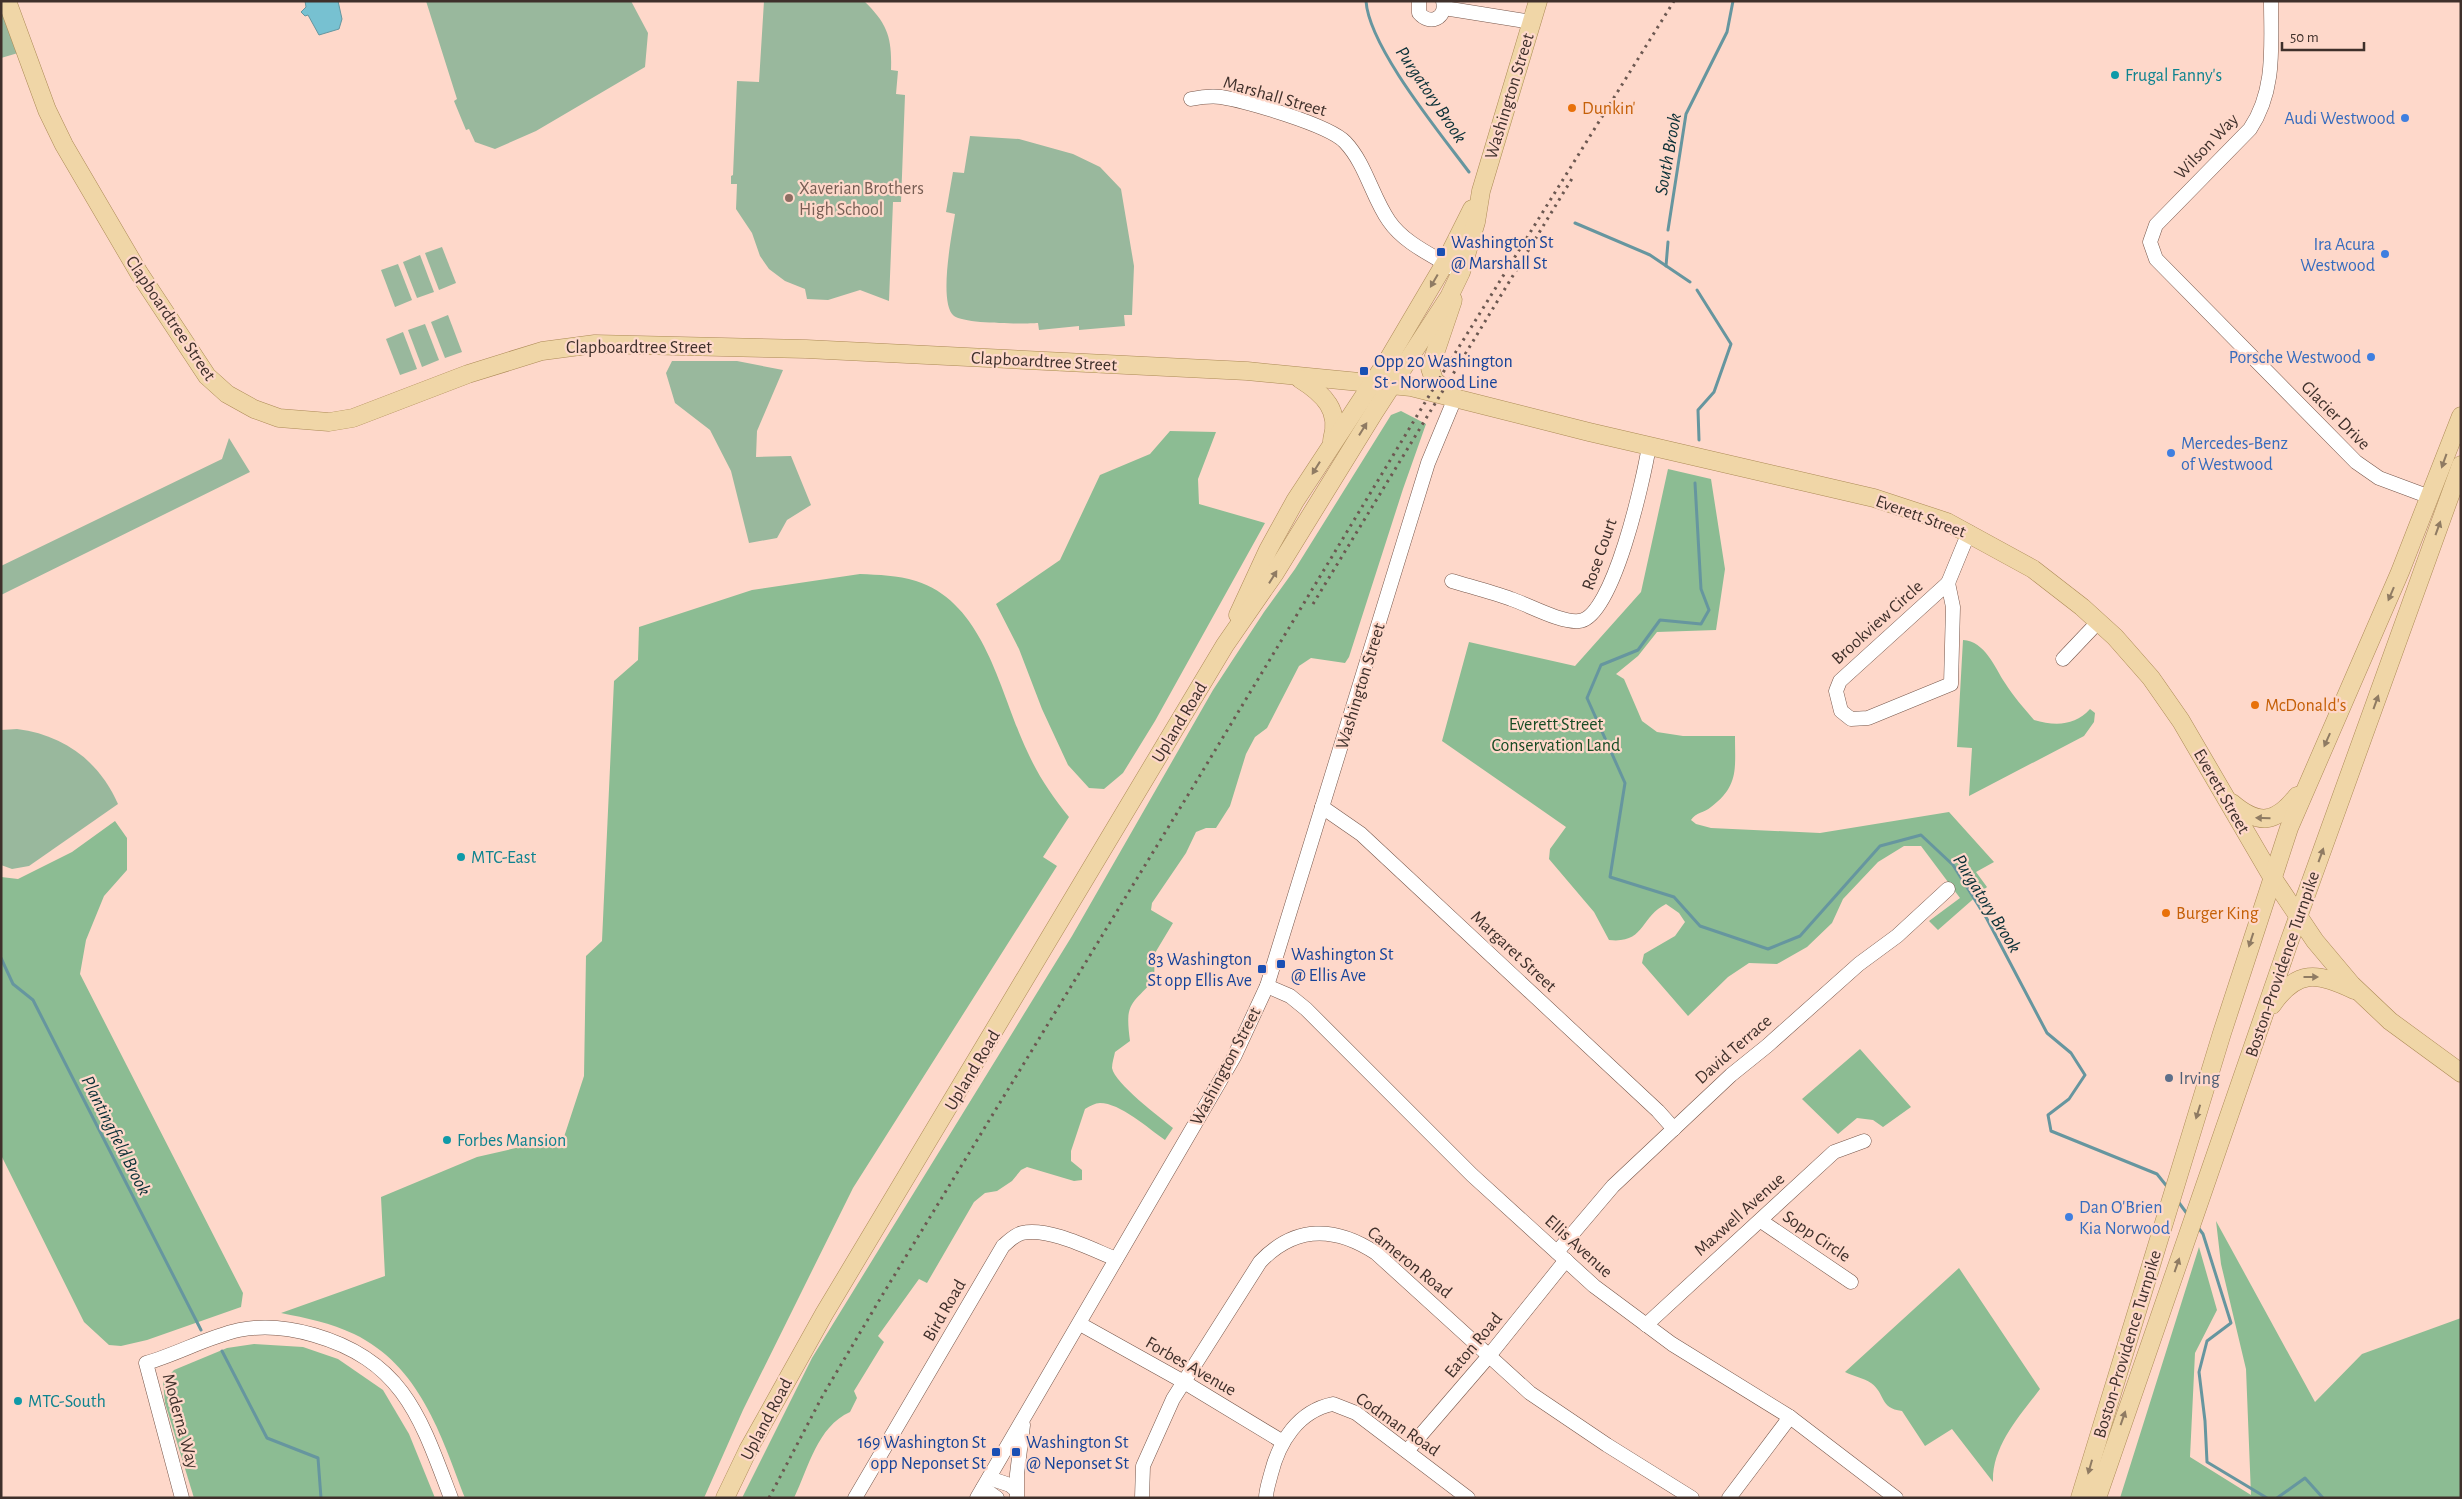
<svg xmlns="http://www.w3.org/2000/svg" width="2462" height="1499" viewBox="0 0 2462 1499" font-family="'Alegreya Sans',sans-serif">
  <rect width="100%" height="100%" fill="#fed8ca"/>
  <g fill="#99b89d">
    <path d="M426,1H631L648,33L645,67L536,131L495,149L475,142L469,129L466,130L454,101L457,99Z"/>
    <path d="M764,1H864C888,24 892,38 891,70L898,71L896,94L905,95L901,202H893L889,301L860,290L828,300L807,299L805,289L785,281L769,269L760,256L752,233L736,209L737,184H731V176L733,175L737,81L759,82Z"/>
    <path d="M1,7L18,53L1,58Z"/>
    <path d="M970,136L1019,139L1073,154L1100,167L1121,189L1134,266L1132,315H1124L1125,326L1079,330V326L1039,330L1038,323C1023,324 965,324 954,316C938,303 952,234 955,214L946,212L953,172L964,173Z"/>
    <path d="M442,247L456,283L439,290L425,253Z"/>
    <path d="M420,255L434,292L417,298L403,262Z"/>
    <path d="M398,264L412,300L395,307L381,270Z"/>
    <path d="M448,315L462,352L445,358L431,322Z"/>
    <path d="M425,324L439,360L422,367L408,330Z"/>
    <path d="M403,332L417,369L400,375L386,339Z"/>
    <path d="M672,361H737L783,370L757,431L756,457L791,456L811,505L787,520L777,538L749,543L731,471L710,430L675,403L666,373Z"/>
    <path d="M229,438L250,472L1,595V566L222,459Z"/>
    <path d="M17,729C64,735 99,761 118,804L29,866L12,869L1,865V730Z"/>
  </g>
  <g fill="#8cbc93">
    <path d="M1401,411L1426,424L1403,489L1349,657L1345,663L1311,658L1299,666L1267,728L1255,737L1246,754L1230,806L1216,828H1206L1196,832L1186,853L1152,903L1151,910L1173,923L1155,953L1154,980C1130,1006 1125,1003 1130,1041L1115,1052C1114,1057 1112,1063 1112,1068C1115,1084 1160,1117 1173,1128L1165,1140C1148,1128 1120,1103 1100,1103C1095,1103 1090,1106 1085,1109L1071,1151V1161L1082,1170V1180L1074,1181L1027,1167L1021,1170L1012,1181L997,1191L985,1193L974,1202L927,1283L919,1279L878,1336L884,1342L854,1391L857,1398L850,1412C817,1427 809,1467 794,1498H742L812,1358L1072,936L1213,690L1264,612L1295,569L1391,415Z"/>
    <path d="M1170,431L1216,432L1198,479L1199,504L1265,523L1155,721L1123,773L1104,789L1089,788L1068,765L1042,709L1019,649L996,604L1060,560L1100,475L1150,454Z"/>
    <path d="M1668,469L1711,479L1725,569L1716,630L1657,632L1638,656L1616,674L1624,679L1642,721L1657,732L1683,736H1735C1735,769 1739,786 1711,807C1704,813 1696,812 1691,820L1696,824L1711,828L1820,833L1949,812L1994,862L1976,872L1987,887L1938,930L1929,921L1960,898L1921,846H1904L1878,862L1843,899L1832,923L1807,947L1777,964L1749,963L1728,977L1688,1016L1642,963L1644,954L1675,936L1685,922L1679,913L1666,904C1640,917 1645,944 1609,940L1594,912L1549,859L1550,849L1566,827L1442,741L1469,642L1575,666L1641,592Z"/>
    <path d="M860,574C879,575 897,575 916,581C986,603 1000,695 1028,753C1039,777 1052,796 1069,817L1043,857L1057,866L853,1188L743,1410L704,1498H465C441,1435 420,1366 354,1334C331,1323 306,1318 281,1313L385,1276L381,1197L477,1157L564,1137L584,1076L586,956L602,941L614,681L638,660L639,627L752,590Z"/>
    <path d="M1963,640C1985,641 1995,668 2005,683C2013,696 2024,708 2034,720C2055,726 2075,726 2090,709L2095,713L2094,722L2084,736L1969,796L1972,748L1957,747Z"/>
    <path d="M115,821L127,838V870L104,896L86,940L80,974L243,1293L241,1307L147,1340L121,1346L109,1345L84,1322L1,1155V877L18,879L72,852Z"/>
    <path d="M1860,1049L1911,1107L1883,1127L1873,1120L1857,1118L1838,1134L1802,1099Z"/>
    <path d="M2216,1221L2315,1402L2362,1354L2461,1318V1498H2120L2199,1247L2217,1310L2195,1353L2190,1457L2251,1495L2246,1369L2221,1264Z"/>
    <path d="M1959,1268L2040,1389C2019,1417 1992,1446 1993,1482L1952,1429L1925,1446L1902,1411C1879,1408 1886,1394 1871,1383C1864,1378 1853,1376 1845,1372Z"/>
    <path d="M254,1344L303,1347L338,1359L383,1390L409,1434L435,1498H194L165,1403L163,1382L174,1370L227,1348Z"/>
  </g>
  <path fill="#77c1d1" stroke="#66969f" d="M305,1H338L342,19L339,29L319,35L308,15L305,16L301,12L306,7Z"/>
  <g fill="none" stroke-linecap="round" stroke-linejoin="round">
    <g stroke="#66969f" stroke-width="3">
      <path d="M1366,1C1369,47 1440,133 1469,172"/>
      <path d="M1575,223L1650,255L1690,282"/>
      <path d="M1668,230L1686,114L1727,32L1733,1"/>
      <path d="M1666,266L1668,242"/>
      <path d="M1697,290L1731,344L1714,392L1698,410L1699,440"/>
      <path d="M1695,483L1701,589L1709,610L1701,624L1660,620L1638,650L1601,665L1587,698L1625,783L1610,877L1674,897L1700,926L1768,949L1800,936L1880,846L1921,835L1953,865L1987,919L2047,1033L2071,1053L2085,1075L2069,1099L2048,1115L2051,1131L2157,1174L2169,1189"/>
      <path d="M1,958L13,984L33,1000L201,1330"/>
      <path d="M2177,1200L2188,1215"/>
      <path d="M2197,1226L2203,1234L2231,1323L2207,1341L2199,1372L2205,1421L2207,1462L2267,1498"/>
      <path d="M222,1351L267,1438L318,1458L321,1498"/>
      <path d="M2277,1498L2305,1478L2323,1498"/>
    </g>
    <defs>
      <g id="minor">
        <path d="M1419,1V13C1430,26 1447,18 1443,1"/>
        <path d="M2271,1C2271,46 2276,90 2250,129L2156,225L2150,242L2156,259L2356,462L2379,478L2430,497"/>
        <path d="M1444,8L1532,22"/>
        <path d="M1191,99C1201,97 1211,96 1221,97C1246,101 1329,125 1345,142C1366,164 1372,197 1389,221C1404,243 1432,255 1453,268"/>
        <path d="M1452,581C1472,587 1492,592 1511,599C1529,605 1561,623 1579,621C1613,619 1644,477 1649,446"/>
        <path d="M1948,583L1953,607L1951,684L1868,718L1851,719L1841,711L1836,691L1840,681Z"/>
        <path d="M1948,583L1969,532"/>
        <path d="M2063,659L2099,621"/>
        <path d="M1322,807L1361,834L1658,1111L1674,1129"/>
        <path d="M1267,986L1290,996L1306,1009L1472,1175L1594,1286L1672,1344L1790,1417L1896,1498"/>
        <path d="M1761,1221L1851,1282"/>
        <path d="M1557,1252L1613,1186L1731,1075L1767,1046L1859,964L1897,936L1948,889"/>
        <path d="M1080,1324L1184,1382L1283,1442"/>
        <path d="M1646,1325L1834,1152L1864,1141"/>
        <path d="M1407,1451L1488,1357L1566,1260"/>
        <path d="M989,1478L1010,1485L1016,1490"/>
        <path d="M983,1488L997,1498"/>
        <path d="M182,1498L146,1363C178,1354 207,1337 239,1330C264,1325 290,1328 314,1335C404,1361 421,1419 451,1498"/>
        <path d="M855,1498L1003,1246C1009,1241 1014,1235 1022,1233C1049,1227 1091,1249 1116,1259"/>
        <path d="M977,1498L1234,1057L1267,986L1428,463L1455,398"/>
        <path d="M1017,1498V1474L1023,1425"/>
        <path d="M1142,1498L1143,1466L1173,1399L1260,1262C1295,1225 1335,1226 1376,1253L1530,1393L1607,1445L1692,1498"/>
        <path d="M1266,1498C1266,1490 1269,1482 1271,1474C1279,1442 1298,1411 1333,1404L1356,1413L1468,1498"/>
        <path d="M1729,1498L1790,1417"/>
      </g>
      <g id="major">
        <path d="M7,1L47,110L64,145L139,273L207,376L227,394L254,409L279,418L329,422L353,418L468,374L542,351L595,344L806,349L1247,371L1411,387L1589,432L1874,498L1947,522L2033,569L2082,607L2115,637L2151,678L2181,721L2272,877L2315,941L2352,985L2390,1021L2461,1073"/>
        <path d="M1300,379C1324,394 1341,411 1332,440"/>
        <path d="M1450,395L1434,380L1430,368L1453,300"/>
        <path d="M1238,615L1268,550L1295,501L1389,358L1445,263L1472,209"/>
        <path d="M2232,803C2259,826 2276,823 2297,796"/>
        <path d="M2272,1005C2297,969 2317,972 2354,990"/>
        <path d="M725,1498L748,1450L824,1314L1225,645L1275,573L1375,411L1449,297L1461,272L1476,222L1481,191L1538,1"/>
        <path d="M2080,1498L2222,1033L2289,828L2400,572L2461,416"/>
        <path d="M2097,1498L2288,945L2461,465"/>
      </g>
    </defs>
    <use href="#minor" stroke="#76564a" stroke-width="15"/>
    <use href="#major" stroke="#ac8a56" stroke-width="19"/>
    <use href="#minor" stroke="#fff" stroke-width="14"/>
    <use href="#major" stroke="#f0d6a7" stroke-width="18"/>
    <g stroke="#6c5851" stroke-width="3" stroke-dasharray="2.5 5" stroke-linecap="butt">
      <path d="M1313,604L1573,177"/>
      <path d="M769,1498L823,1395L883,1294L1199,777L1444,371L1674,1"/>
    </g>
  </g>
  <defs><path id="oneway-solid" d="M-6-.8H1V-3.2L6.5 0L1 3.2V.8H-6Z" transform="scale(1.25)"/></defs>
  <g fill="#8f7b63">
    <use href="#oneway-solid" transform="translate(1434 281) rotate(120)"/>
    <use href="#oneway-solid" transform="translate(1363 429) rotate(-58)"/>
    <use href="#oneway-solid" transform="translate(2444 461) rotate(110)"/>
    <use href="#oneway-solid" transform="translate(1316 468) rotate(122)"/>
    <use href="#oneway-solid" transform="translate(2438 528) rotate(-70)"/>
    <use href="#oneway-solid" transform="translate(1273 577) rotate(-58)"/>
    <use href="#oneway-solid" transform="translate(2391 594) rotate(113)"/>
    <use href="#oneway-solid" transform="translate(2376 702) rotate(-70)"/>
    <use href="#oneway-solid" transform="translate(2327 740) rotate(114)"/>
    <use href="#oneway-solid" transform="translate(2263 818) rotate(-178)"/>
    <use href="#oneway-solid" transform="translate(2321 855) rotate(-70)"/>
    <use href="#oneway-solid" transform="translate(2251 940) rotate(108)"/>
    <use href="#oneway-solid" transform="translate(2311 977)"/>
    <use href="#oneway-solid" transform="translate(2198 1112) rotate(107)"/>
    <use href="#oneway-solid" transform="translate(2177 1265) rotate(-71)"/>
    <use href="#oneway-solid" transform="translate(2123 1418) rotate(-71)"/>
    <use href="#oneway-solid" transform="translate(2090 1467) rotate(106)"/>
  </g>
  <g fill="#0f9aa8" stroke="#fed8ca" stroke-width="2">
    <circle cx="2115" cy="75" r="5"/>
    <circle cx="461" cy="857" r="5"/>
    <circle cx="447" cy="1140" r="5"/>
    <circle cx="18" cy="1401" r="5"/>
  </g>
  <g fill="#e8710a" stroke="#fed8ca" stroke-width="2">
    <circle cx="1572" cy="108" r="5"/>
    <circle cx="2255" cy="705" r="5"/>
    <circle cx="2166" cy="913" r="5"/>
  </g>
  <g fill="#3f7fe0" stroke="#fed8ca" stroke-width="2">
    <circle cx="2405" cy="118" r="5"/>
    <circle cx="2385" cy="254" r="5"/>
    <circle cx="2371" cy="357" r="5"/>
    <circle cx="2171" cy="453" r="5"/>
    <circle cx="2069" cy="1217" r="5"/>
  </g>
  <circle fill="#8d6e63" stroke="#fed8ca" stroke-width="2" cx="789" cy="198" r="5"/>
  <g fill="#1a4fb4" stroke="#fed8ca" stroke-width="2">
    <rect x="1436" y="247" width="10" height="10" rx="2.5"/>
    <rect x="1359" y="366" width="10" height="10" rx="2.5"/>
    <rect x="1276" y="959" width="10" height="10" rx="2.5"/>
    <rect x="1257" y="964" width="10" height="10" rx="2.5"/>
    <rect x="991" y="1447" width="10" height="10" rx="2.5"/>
    <rect x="1011" y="1447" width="10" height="10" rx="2.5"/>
  </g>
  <circle fill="#5c6f8a" stroke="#fed8ca" stroke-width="2" cx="2169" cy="1078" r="5"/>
  <g text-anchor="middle" stroke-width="4.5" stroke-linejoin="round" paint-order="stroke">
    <g font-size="18" fill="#0d838f" stroke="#fed8ca" text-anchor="start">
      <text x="2125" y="81">Frugal Fanny's</text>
      <text x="471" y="863">MTC-East</text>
      <text x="457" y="1146">Forbes Mansion</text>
      <text x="28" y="1407">MTC-South</text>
    </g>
    <g font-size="18" fill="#3f302b" stroke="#fed8ca">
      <text transform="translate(1275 96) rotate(16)" y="6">Marshall Street</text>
      <text transform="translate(1509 96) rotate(-73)" y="6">Washington Street</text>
      <text transform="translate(2206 146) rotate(-46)" y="6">Wilson Way</text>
      <text transform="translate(171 318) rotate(56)" y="6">Clapboardtree Street</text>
      <text x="639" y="353">Clapboardtree Street</text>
      <text transform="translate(1044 361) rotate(3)" y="6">Clapboardtree Street</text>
      <text transform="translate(2336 415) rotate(45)" y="6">Glacier Drive</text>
      <text transform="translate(1921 516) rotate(20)" y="6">Everett Street</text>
      <text transform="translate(1599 554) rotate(-71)" y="6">Rose Court</text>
      <text transform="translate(1877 622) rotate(-42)" y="6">Brookview Circle</text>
      <text transform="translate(1360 686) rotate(-73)" y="6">Washington Street</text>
      <text transform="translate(1179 722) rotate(-59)" y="6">Upland Road</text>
      <text transform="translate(2222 791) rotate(60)" y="6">Everett Street</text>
      <text transform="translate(1514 951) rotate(43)" y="6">Margaret Street</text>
      <text transform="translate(2282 964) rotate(-71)" y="6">Boston-Providence Turnpike</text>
      <text transform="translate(1733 1049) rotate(-41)" y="6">David Terrace</text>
      <text transform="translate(1225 1066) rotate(-62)" y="6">Washington Street</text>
      <text transform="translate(972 1070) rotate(-59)" y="6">Upland Road</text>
      <text transform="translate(1739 1214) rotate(-42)" y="6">Maxwell Avenue</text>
      <text transform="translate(1817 1236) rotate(34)" y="6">Sopp Circle</text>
      <text transform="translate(1579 1246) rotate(42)" y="6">Ellis Avenue</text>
      <text transform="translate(1410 1262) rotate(39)" y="6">Cameron Road</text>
      <text transform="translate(944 1310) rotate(-60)" y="6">Bird Road</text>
      <text transform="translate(2127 1344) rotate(-73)" y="6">Boston-Providence Turnpike</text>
      <text transform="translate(1473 1345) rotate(-50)" y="6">Eaton Road</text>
      <text transform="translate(1191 1366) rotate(30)" y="6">Forbes Avenue</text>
      <text transform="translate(766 1419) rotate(-62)" y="6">Upland Road</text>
      <text transform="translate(181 1421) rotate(75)" y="6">Moderna Way</text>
      <text transform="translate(1398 1424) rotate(35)" y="6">Codman Road</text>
    </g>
    <g font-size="18" fill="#c56008" stroke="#fed8ca" text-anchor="start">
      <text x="1582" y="114">Dunkin'</text>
      <text x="2265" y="711">McDonald's</text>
      <text x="2176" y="919">Burger King</text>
    </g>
    <g font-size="18" fill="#366cbe" stroke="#fed8ca" text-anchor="end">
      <text x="2395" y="124">Audi Westwood</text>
      <text x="2375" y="250">Ira Acura<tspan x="2375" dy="21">Westwood</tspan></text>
      <text x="2361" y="363">Porsche Westwood</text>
      <text x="2181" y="449" text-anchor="start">Mercedes-Benz<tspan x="2181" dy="21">of Westwood</tspan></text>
      <text x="2079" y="1213" text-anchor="start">Dan O'Brien<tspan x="2079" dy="21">Kia Norwood</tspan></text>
    </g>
    <g font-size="18" fill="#785e54" stroke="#fed8ca" text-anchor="start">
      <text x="799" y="194">Xaverian Brothers<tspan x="799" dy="21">High School</tspan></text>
    </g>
    <g font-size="18" fill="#164399" stroke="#fed8ca" text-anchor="start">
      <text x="1451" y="248">Washington St<tspan x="1451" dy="21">@ Marshall St</tspan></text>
      <text x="1374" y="367">Opp 20 Washington<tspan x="1374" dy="21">St - Norwood Line</tspan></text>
      <text x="1291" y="960">Washington St<tspan x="1291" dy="21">@ Ellis Ave</tspan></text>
      <text x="1252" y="965" text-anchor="end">83 Washington<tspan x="1252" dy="21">St opp Ellis Ave</tspan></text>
      <text x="986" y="1448" text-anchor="end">169 Washington St<tspan x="986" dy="21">opp Neponset St</tspan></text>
      <text x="1026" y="1448">Washington St<tspan x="1026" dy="21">@ Neponset St</tspan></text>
    </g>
    <g font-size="18" fill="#174b24" stroke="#fed8ca">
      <text x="1556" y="730">Everett Street<tspan x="1556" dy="21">Conservation Land</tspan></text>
    </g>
    <g font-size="18" fill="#4e5e75" stroke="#fed8ca" text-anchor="start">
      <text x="2179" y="1084">Irving</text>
    </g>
    <g font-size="19" font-style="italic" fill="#092f36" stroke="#fed8ca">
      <text transform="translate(1432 94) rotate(56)" y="7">Purgatory Brook</text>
      <text transform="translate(1667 154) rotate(-80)" y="7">South Brook</text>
      <text transform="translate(1988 903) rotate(58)" y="7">Purgatory Brook</text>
      <text transform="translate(117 1135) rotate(63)" y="7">Plantingfield Brook</text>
    </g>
  </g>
  <rect width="2462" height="1499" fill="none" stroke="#3f302b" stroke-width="5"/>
  <path d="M2282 42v8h82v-8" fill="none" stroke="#3f302b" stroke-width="2.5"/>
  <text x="2290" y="42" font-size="15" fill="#3f302b" stroke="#fed8ca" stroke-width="4" paint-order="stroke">50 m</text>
</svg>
